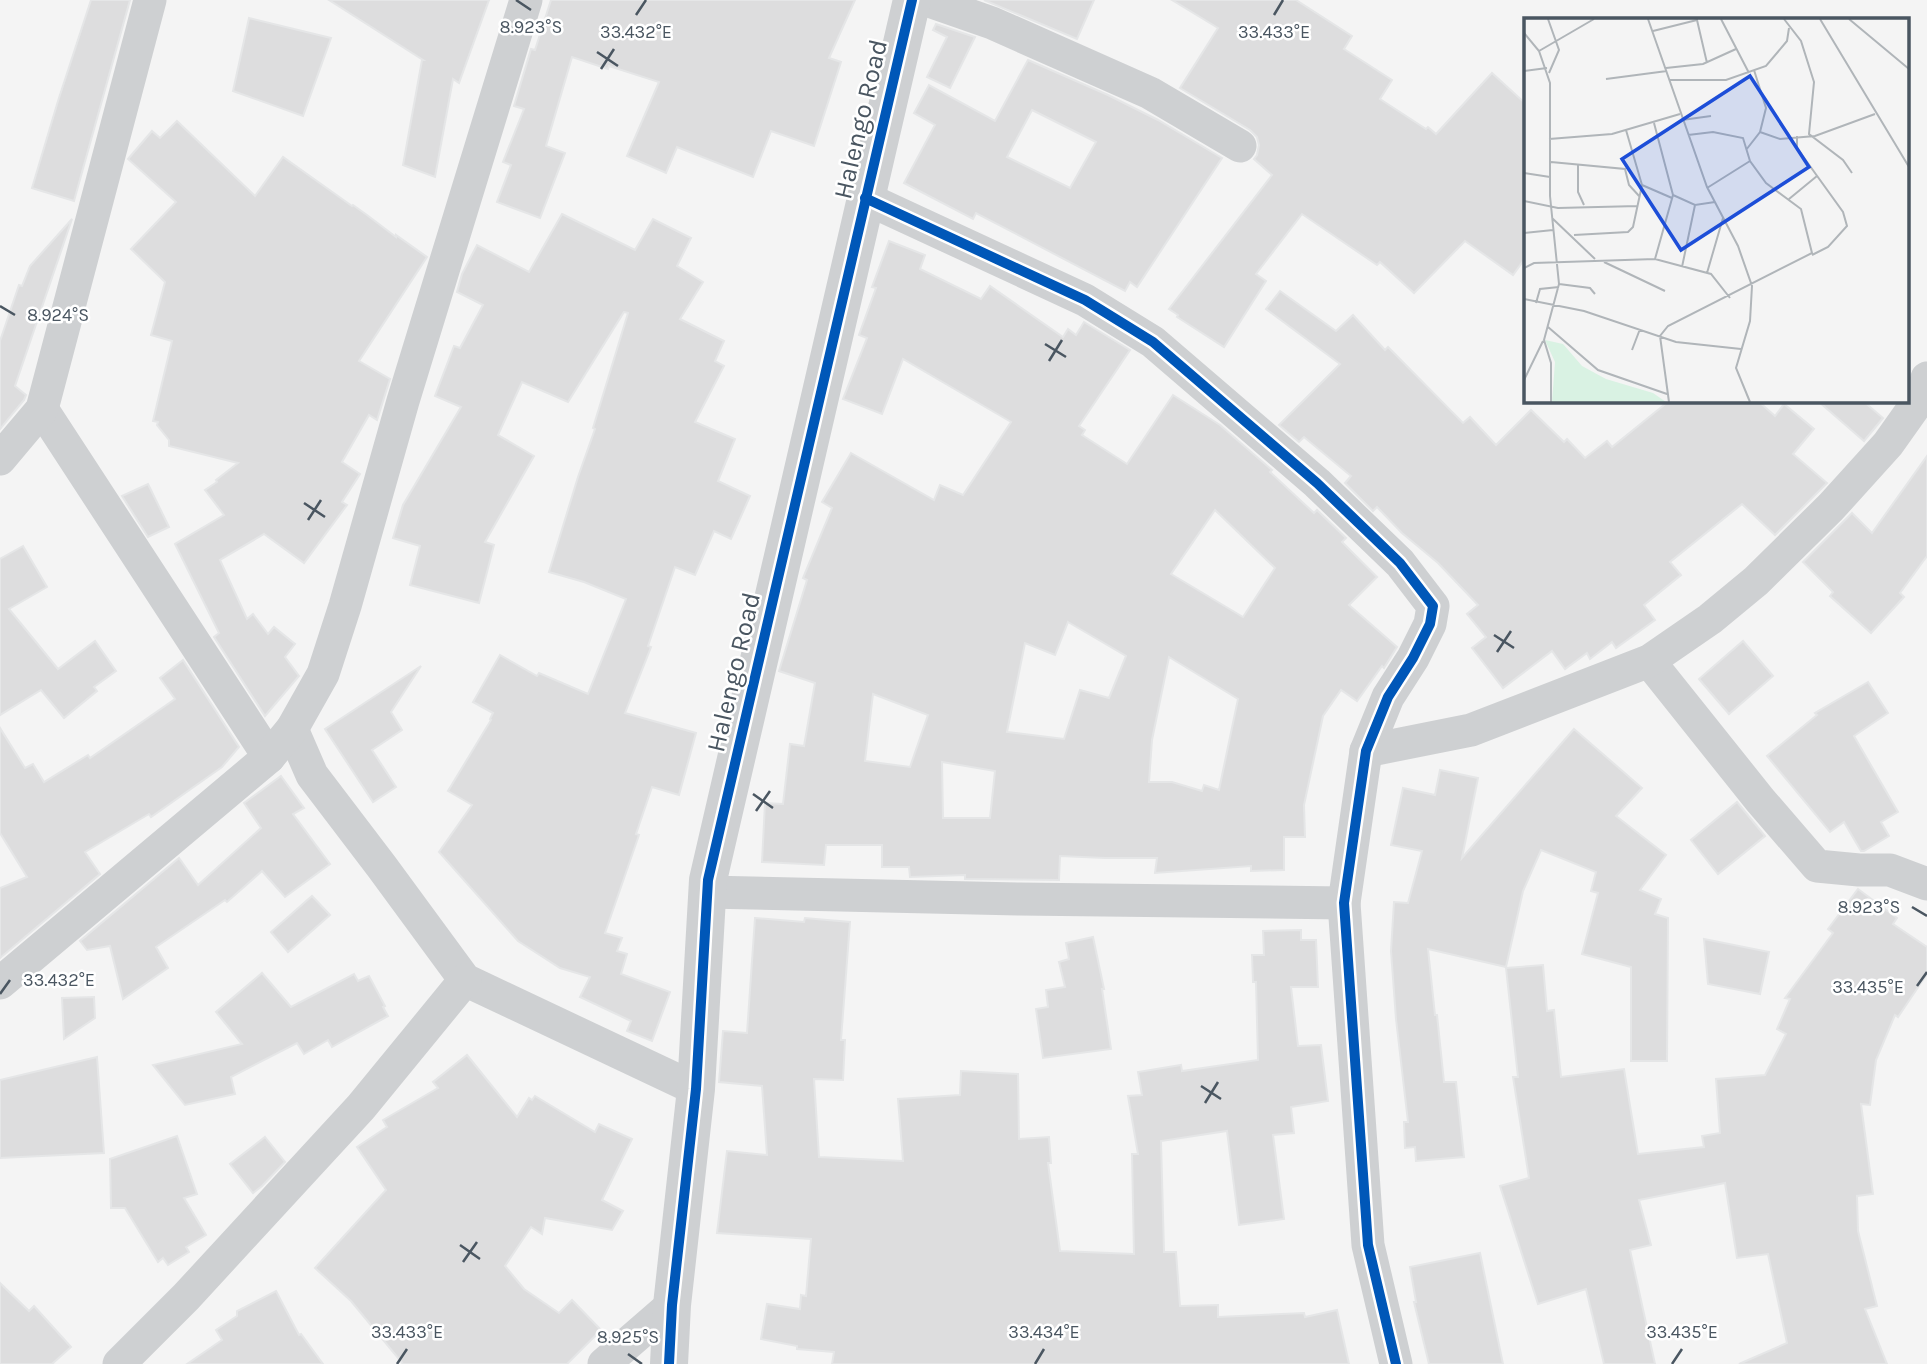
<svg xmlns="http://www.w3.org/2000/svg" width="1927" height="1364" viewBox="0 0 1927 1364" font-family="Karla,sans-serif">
  <rect width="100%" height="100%" fill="#f4f4f4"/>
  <g fill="#ddddde" stroke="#e5e6e7" stroke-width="2" fill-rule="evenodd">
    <path d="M91,0H130L74,201L32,188L58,101Z"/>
    <path d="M329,0H489L459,83L453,79L435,177L403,165L422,60H423Z"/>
    <path d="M551,0H855L829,58L841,62L814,146L771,131L753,177L677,147L666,173L627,156L659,82L609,66L608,69L572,57L546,146L565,153L540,218L497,202L511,165L503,162L524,109L514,106L531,49L535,50Z"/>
    <path d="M984,0H1094L1077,39Z"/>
    <path d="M1172,0H1296L1352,36L1344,49L1392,80L1380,99L1426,129L1428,127L1436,134L1492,73L1526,104V257L1513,275L1465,241L1414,293L1380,262L1377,265L1302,214L1256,274L1266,281L1224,347L1177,317L1178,315L1169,309L1272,175L1254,159L1257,155L1259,145L1257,137L1250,130L1180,88L1218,28Z"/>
    <path d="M249,18L331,38L303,116L233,91Z"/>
    <path d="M936,24L975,37L950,88L927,77L947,37L933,30Z"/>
    <path d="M1028,60L1108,95L1158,120L1222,158L1137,287L1130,282L1125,291L976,213L973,219L904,183L935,125L914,113L929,85L995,121ZM1032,110L1096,142L1070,188L1007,157Z"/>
    <path d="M177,121L255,196L283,157L352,206L353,205L367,215L396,237V235L427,257L359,361L390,379L378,417L377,420L369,415L342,462L360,474L342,502L347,505L304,563L264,534L220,560L247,619L253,614L268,634L274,627L295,644L285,657L299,676L265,716L214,637L219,633L175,544L224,515L205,490L217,482L216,480L238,463L169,446V440L157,425L158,422L153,421L172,341L151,335L165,282L131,249L176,202L128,159L152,131L160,138Z"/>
    <path d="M562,214L635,250L653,219L691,238L677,266L703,282L680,319L724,341L715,361L724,366L695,422L735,439L718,481L750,496L731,539L714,531L695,575L675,567L648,646L651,647L625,713L696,733L679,795L652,787L636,834L639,835L605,933L622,938L617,951L627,954L621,974L670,992L652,1041L627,1031L631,1021L580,997L590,977L560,968L518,941L439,852L472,805L448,791L491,720L490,719L493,713L473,702L500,655L537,676L539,673L588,694L626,599L584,582L549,572L578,477L595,429L593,428L628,313L624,312L568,402L522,382L498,435L534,456L485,542L494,545L479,603L410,585L420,546L393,538L403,505L461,407L435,396L454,346L460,348L483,305L457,292L462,274L477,245L529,272Z"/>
    <path d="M72,219L15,386L26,395L24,400L0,429V341L19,285L22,286L30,266Z"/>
    <path d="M889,241L925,255L920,269L981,299L990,286L1063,337L1068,329L1076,335L1084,322L1130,350L1079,426L1085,430L1082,435L1127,464L1173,395L1220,425L1272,470L1270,472L1314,513L1317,510L1346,538L1342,542L1377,577L1349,605L1397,647L1384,668L1382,666L1357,701L1341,690L1323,716L1304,805L1305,837H1284V870L1251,871V866L1155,873L1157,858H1105L1060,856L1059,880L965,879V875L910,877L909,867H882V845H826L824,865L762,862L765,803L783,804L790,744L804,746L815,683L779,671L807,580L803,578L832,508L822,502L851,453L934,500L940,485L963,495L1011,422L903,359L882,414L843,399L867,338L859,335L876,288L872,287ZM1215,510L1275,568L1243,617L1171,574ZM1068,622L1126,656L1109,698L1080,690L1064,739L1007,732L1025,643L1055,655ZM1169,657L1238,699L1219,790L1204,785L1202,791L1172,782H1149L1152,740ZM873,694L928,715L910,767L865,761ZM942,762L995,771L990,818H943Z"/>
    <path d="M1280,291L1336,331L1353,315L1385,350L1388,347L1463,423L1470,417L1496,445L1531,410L1564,442L1567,439L1585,458L1607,441L1612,447L1669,401H1758L1775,416L1784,404L1814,429L1793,454L1827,483L1775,535L1742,504L1670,562L1681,575L1644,605L1655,620L1616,648L1612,642L1590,659L1587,653L1565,669L1552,651L1503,688L1472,648L1486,637L1467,614L1478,605L1438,563L1402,533L1377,507L1373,511L1345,483L1351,476L1304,437L1299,442L1279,425L1340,364L1266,309Z"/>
    <path d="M1818,401H1863L1883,418L1864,441Z"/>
    <path d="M1927,456V556L1900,593L1904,597L1871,633L1830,596L1833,592L1803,562L1852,513L1872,533Z"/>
    <path d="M148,484L169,527L148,537L122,496Z"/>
    <path d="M23,546L47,587L9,609L58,669L95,641L116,671L94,687L97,691L64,718L41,690L0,715V559Z"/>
    <path d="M1743,641L1773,676L1729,714L1699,679Z"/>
    <path d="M183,660L239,747L222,767L151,817L149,814L85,852L100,874L0,958V888L27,877L0,833V728L25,768L33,764L44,782L88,755L90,758L175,699L160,678Z"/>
    <path d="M421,666L391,712L402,730L372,750L396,787L373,802L325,729Z"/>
    <path d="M1868,682L1888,713L1854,736L1898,812L1881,822L1889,836L1864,851H1861L1844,822L1830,832L1767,756L1817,715L1815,713Z"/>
    <path d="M1574,729L1642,788L1616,816L1666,855L1640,890L1661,899L1655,914L1668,918L1667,1061H1631V967L1582,954L1598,893L1591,891L1596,872L1541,850L1523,891L1506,967L1428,949L1435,1015H1437L1444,1082H1456L1464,1157L1416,1161L1415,1147L1405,1148L1404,1122H1408L1396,1019L1391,951L1394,902L1408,903L1422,851L1391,845L1403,788L1435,795L1440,770L1478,778L1462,858Z"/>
    <path d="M281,776L304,808L293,814L330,864L285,897L262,871L227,902L225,900L156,947L168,968L123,999L110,946L87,950L80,941L179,858L198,885L261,828L244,803Z"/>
    <path d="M1737,802L1765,836L1718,874L1691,840Z"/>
    <path d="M1858,889L1897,918L1893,924L1927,947V974L1898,1017L1895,1015L1876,1060L1870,1105L1861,1104L1873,1194L1857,1196L1858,1231L1877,1306L1865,1309L1887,1364H1739L1787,1343L1768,1254L1737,1258L1725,1183L1639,1200L1651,1245L1630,1250L1655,1364H1604L1586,1289L1538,1304L1500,1186L1529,1178L1513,1077H1518L1506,968L1543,965L1547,1011L1554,1010L1561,1077L1624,1069L1638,1154L1704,1147L1702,1136L1720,1133L1716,1079L1765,1075L1786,1034L1777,1029L1790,999L1785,998L1833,933L1828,929Z"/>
    <path d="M312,896L330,915L288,952L271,932Z"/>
    <path d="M755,918L804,922L805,918L850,922L841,1040H845L843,1080L814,1079L819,1157L903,1161L898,1099L960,1095L961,1071L1018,1074L1019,1139L1049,1137L1051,1163H1048L1060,1251L1134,1254L1132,1154H1138L1128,1096L1142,1095L1138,1072L1181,1065L1182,1071L1258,1060L1256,982H1253L1252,955H1264L1263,931L1301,930V940H1316L1318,987H1291L1298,1046L1321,1045L1328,1101L1291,1107L1294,1133L1273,1135L1284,1219L1239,1225L1227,1131L1161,1141L1164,1252H1176L1180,1306L1218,1305V1317L1304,1313L1305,1317L1337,1310L1349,1364H832L834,1352L797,1349V1346L761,1339L767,1304L800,1309L801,1295L806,1296L811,1239L717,1233L727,1151L767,1155L762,1086L719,1082L723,1031L747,1033Z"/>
    <path d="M1093,937L1104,989H1102L1111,1049L1043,1058L1036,1009L1048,1007L1046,990L1065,987L1059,962L1069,959L1066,943Z"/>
    <path d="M1704,939L1769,952L1760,994L1708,984Z"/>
    <path d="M262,973L291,1007L354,974L358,981L369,976L385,1006L383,1007L388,1016L332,1047L328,1040L304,1054L297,1043L231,1077L235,1094L185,1105L153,1065L242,1044L216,1012Z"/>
    <path d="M94,997L95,1018L64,1039L62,998Z"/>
    <path d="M467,1055L517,1117L529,1098L532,1100L535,1096L595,1132L599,1124L632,1139L602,1200L623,1211L612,1230L545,1218L542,1234L531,1227L505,1266L524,1289L559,1313L572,1300L601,1330L567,1364H403L351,1301L315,1268L386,1190L357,1147L387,1127L383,1120L438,1088L433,1082Z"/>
    <path d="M97,1057L104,1153L0,1158V1080Z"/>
    <path d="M177,1136L197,1194L184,1198L206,1235L186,1247L189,1252L168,1265L163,1258L158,1262L125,1208H111L110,1159Z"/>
    <path d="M265,1137L285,1162L262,1186L253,1193L230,1164Z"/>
    <path d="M1480,1253L1503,1364H1429L1414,1302H1416L1410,1267Z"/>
    <path d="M0,1283L29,1311L34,1306L71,1347L52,1364H0Z"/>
    <path d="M276,1291L299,1335L301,1334L323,1364H187L222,1340L216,1330L237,1316V1311Z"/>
  </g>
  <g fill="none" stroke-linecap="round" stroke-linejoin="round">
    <g stroke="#ced0d2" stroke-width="33">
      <path d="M926,0L992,23L1150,93L1240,146"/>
      <path d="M865,198L1085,300L1153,342L1317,483L1400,563L1433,606L1430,624L1413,658L1388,697L1366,751L1344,903L1368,1245L1396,1364"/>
      <path d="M42,409L269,757"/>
      <path d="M0,459L42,409L150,0"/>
      <path d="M1649,661L1760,800L1817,866L1859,870H1890L1927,884"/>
      <path d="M292,729L312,775L382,867L465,980L696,1089"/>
      <path d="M1366,751L1471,730L1649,661L1710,619L1756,581L1831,507L1888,444L1922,396L1927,378"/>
      <path d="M707,892L1019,899L1344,903"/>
      <path d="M0,983L269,757L292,729L323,674L345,606L403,401L526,0"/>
      <path d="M119,1364L186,1297L361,1107L465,980"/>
      <path d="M604,1364L672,1305"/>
    </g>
    <path stroke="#ced0d2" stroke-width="38" d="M669,1364L672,1305L696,1089L708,880L912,0"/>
    <defs>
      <g id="cycleway">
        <path d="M865,198L1085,300L1153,342L1317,483L1400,563L1433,606L1430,624L1413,658L1388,697L1366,751L1344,903L1368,1245L1396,1364"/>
        <path d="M669,1364L672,1305L696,1089L708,880L912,0"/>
      </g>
    </defs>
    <use href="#cycleway" stroke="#fff" stroke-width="15"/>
    <use href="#cycleway" stroke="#0057b8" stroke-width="10"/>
  </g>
  <path fill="none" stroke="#4a5661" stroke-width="2.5" d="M516,0L531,10M636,15L646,0M1274,15L1283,0M597,52L618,66M601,69L614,49M0,306L15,315M1045,344L1066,357M1049,361L1062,340M304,503L325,517M308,520L321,500M1494,635L1514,648M1497,652L1511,631M753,794L773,808M756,811L770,791M1912,907L1927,916M1917,986L1927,972M0,994L10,980M1201,1086L1221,1099M1205,1103L1218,1082M460,1245L480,1259M463,1262L477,1242M628,1354L642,1364M397,1364L407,1349M1035,1364L1044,1349M1672,1364L1682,1349"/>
  <g text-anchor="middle" stroke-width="5" stroke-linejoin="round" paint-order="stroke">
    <g font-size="26" fill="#4a5661" stroke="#fff">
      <text transform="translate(860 119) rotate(-77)" y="9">Halengo Road</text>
      <text transform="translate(733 672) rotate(-77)" y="9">Halengo Road</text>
    </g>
  </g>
  <g transform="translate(1524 18)">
    <rect width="385" height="385" fill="#f4f4f4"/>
    <path d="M21,322L39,326L58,348L82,361L129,375L142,384H28L31,344Z" fill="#d9f2e3"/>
    <path fill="none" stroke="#b0b5b9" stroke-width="2" d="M24,1L35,32L25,55M124,1L183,169L214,228L228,268L226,303L212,350L226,384M197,1L225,55M260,1L277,23L290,64L285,116L319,142L328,155M296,1L385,149M325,1L385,51M129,13L173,2L183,45M0,15L15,33L26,65V178L35,266L20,322L27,345V384M15,33L70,1M142,50L179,46L212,31M0,53L23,50M82,61L143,53M145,62H202L242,48L263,23L265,10M158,102L187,98M130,105L149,177L131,241M236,114L256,121L291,118L351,96M273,118V130L319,194L323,208L304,229L288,237M25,121L88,116L156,96M222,132L236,114L242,90L230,52M27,144L101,151L105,167L116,179M54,147V174L60,187M0,155L26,159M118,167L148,180M183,170L226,143M149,177L171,187L191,184M265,181L293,158M0,183L34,190L114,188M28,200L71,241M0,215L29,212M50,217L104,214L109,209L118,167L102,112M80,244L141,273M158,249L171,187M0,250L10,245L131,241L187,256L206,280M183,255L199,200M35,266L66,270L71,276M0,281L60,293L152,324L217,331M12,285L16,271L35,269M24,309L74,352L143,376M108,332L116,311M0,362L19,323M145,384L136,318L144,308L288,235L277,191L242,165L226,143L219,120L189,114L164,117"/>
    <path fill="#1d4ed8" fill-opacity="0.15" stroke="#1d4ed8" stroke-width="3.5" d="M226,58L285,149L157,232L98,141Z"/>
    <rect width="385" height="385" fill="none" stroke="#4a5661" stroke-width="3.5"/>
  </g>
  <g font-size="18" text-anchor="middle" fill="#4a5661" stroke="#fff" stroke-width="5" stroke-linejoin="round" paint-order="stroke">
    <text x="531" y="33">8.923°S</text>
    <text x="636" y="38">33.432°E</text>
    <text x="1274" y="38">33.433°E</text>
    <text x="58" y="321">8.924°S</text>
    <text x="1869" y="913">8.923°S</text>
    <text x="59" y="986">33.432°E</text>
    <text x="1868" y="993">33.435°E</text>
    <text x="407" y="1338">33.433°E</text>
    <text x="1044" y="1338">33.434°E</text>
    <text x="1682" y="1338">33.435°E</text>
    <text x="628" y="1343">8.925°S</text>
  </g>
</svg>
